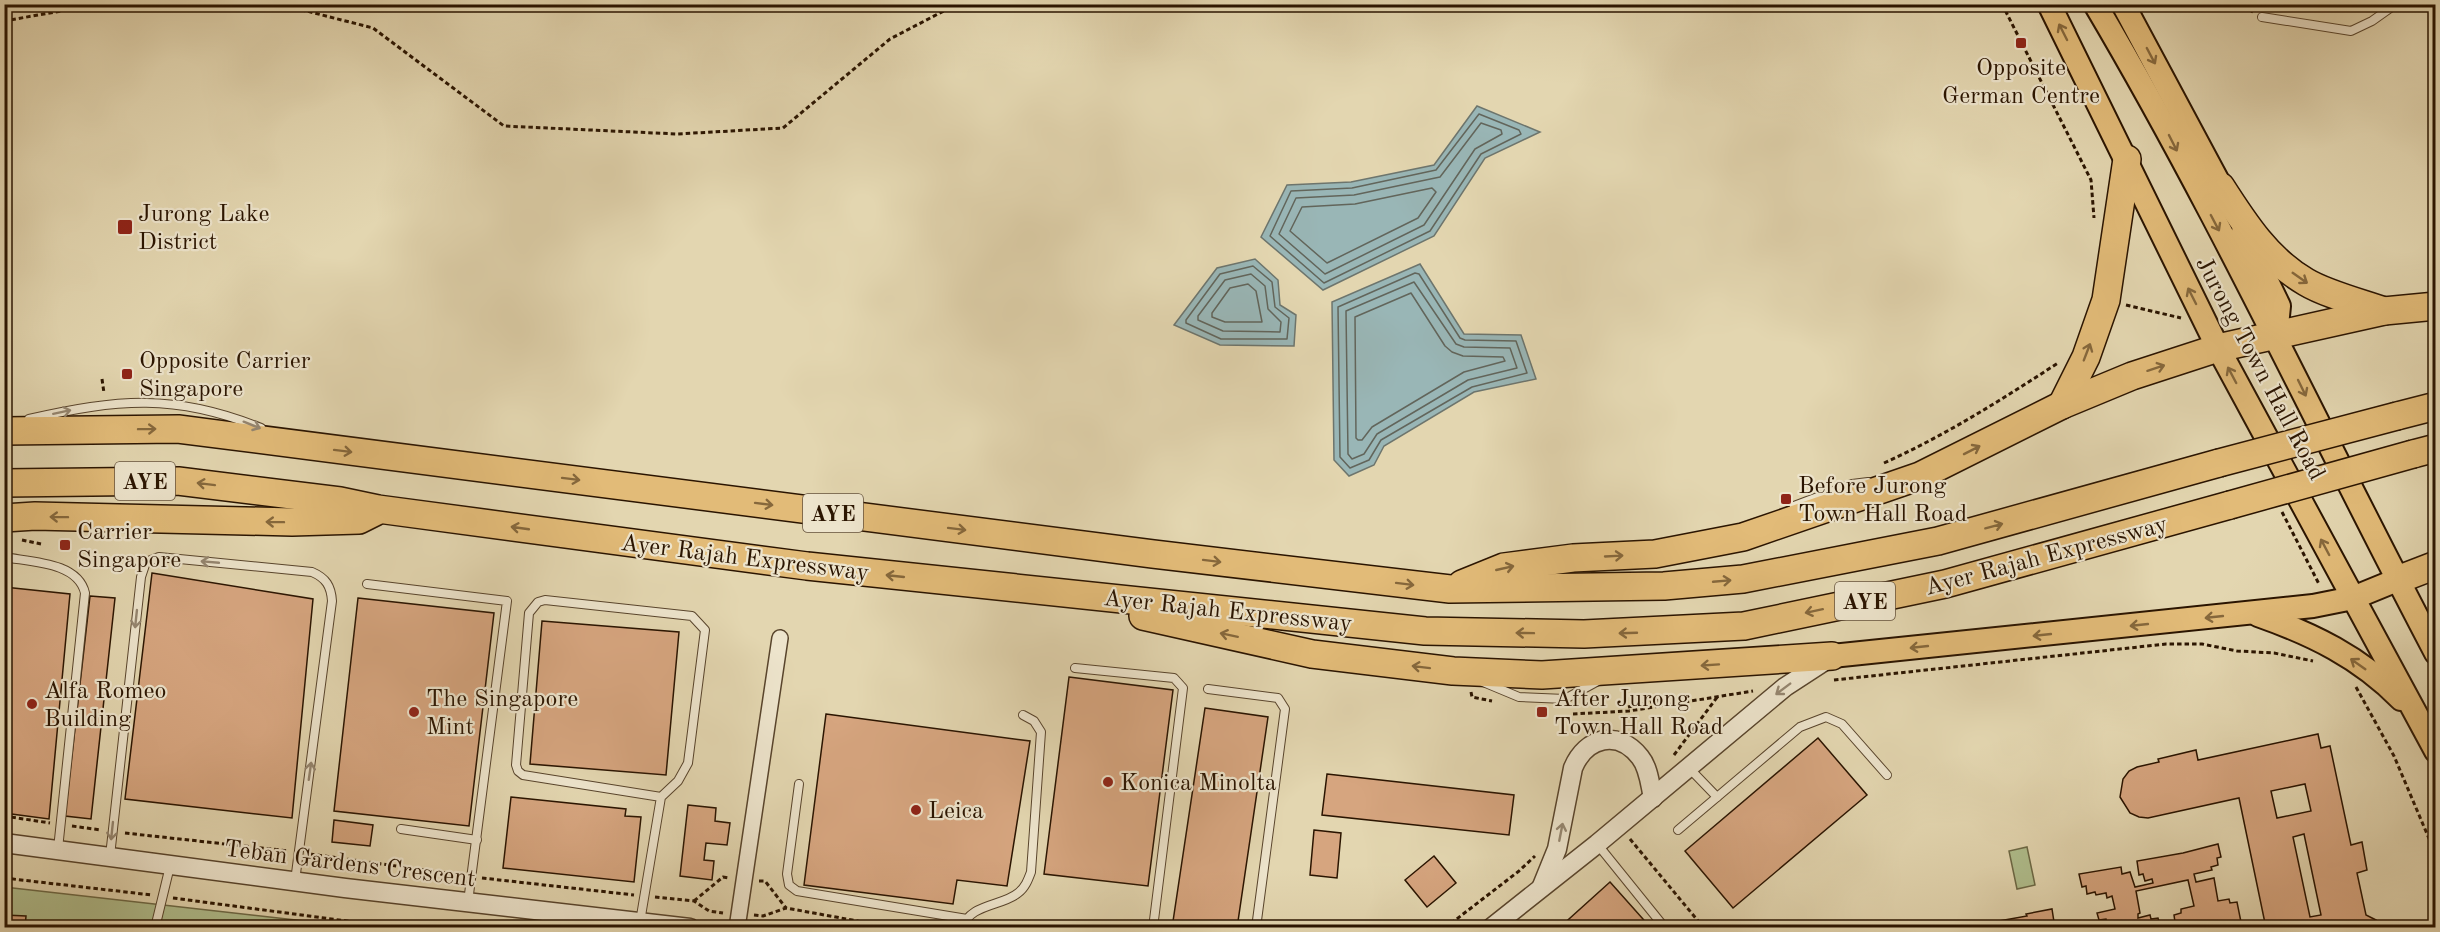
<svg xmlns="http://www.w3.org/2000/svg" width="2440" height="932" viewBox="0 0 2440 932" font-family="'Old Standard TT',serif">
  <rect width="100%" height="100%" fill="#e3d6b0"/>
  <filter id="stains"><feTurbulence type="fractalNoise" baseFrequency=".00333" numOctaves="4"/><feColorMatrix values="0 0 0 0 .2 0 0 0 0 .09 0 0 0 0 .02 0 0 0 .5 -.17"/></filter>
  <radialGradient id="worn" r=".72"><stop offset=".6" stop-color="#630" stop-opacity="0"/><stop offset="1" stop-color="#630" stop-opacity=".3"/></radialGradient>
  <g fill="#b0be8d" stroke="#6d6946" stroke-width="1.5">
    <path d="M2027,847L2035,885L2017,889L2009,851Z"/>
    <path d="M4,887L358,927H5Z"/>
  </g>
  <g fill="#99b6b6" stroke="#6d756d" stroke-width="1.5">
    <path d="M1477,106L1540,132L1485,158L1434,236L1323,290L1261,237L1287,185L1351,182L1434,165Z"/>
    <path d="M1255,259L1278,280L1280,305L1296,315L1294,346L1220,345L1174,325L1217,268Z"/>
    <path d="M1420,264L1464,334L1521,335L1536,379L1474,392L1384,446L1374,465L1349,476L1334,460L1332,302Z"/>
  </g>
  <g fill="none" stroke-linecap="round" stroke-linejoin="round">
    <g stroke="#62655b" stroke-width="1.5">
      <path d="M1479,114L1519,130L1521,134L1481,154L1430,231L1324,283L1270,236L1291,191L1352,188L1436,170Z"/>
      <path d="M1481,123L1501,130L1502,134L1475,149L1424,225L1325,274L1279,234L1296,198L1354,195L1440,177Z"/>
      <path d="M1432,188L1436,192L1418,218L1327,263L1290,231L1302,207L1355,204Z"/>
      <path d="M1253,266L1272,282L1275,307L1289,318L1287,339H1221L1186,323V320L1220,274Z"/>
      <path d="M1415,273L1419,274L1460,338L1465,340L1516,341L1527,373L1472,387L1381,440L1369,460L1350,468L1340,457L1338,307Z"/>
      <path d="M1251,274L1265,286L1268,309L1281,322L1280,332L1223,331L1198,320V316L1225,280Z"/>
      <path d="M1414,282L1456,344L1464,347L1510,348L1517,368L1468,380L1377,434L1364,454L1352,459L1348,454L1346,311Z"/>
      <path d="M1248,284L1256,291L1262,322H1225L1212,317V313L1230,288Z"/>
      <path d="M1411,293L1445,346L1452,352L1463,356L1503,357L1505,361L1464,372L1372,427L1362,440H1358L1356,438L1355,317Z"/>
    </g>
  </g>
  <g fill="#d6a57f" stroke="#2a1400" stroke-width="1.5" fill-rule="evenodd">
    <path d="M152,573L313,599L292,818L125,799Z"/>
    <path d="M4,587L70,594L49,819L4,813Z"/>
    <path d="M90,596L115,598L91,819L65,816Z"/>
    <path d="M358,598L494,613L469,826L334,811Z"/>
    <path d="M542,621L679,632L666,775L530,764Z"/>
    <path d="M1069,677L1173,690L1148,886L1044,874Z"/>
    <path d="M1205,708L1268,717L1237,928H1172Z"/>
    <path d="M826,714L1030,741L1007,886L957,880L953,904L804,885Z"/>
    <path d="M2318,734L2321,748L2330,746L2351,845L2362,842L2367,870L2357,873L2366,915L2376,920L2385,928H2266L2239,798L2148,818L2139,817L2130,813L2120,797L2123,779L2129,771L2137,767L2159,762L2158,759L2196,750L2198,760ZM2305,784L2311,811L2277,818L2271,791ZM2304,834L2321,915L2310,917L2293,837Z"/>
    <path d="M1818,738L1867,795L1733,908L1685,851Z"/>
    <path d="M1327,774L1514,795L1509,835L1322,815Z"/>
    <path d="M511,797L626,809L625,816L641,817L634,882L503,868Z"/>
    <path d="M688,805L716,808L715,821L730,823L727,845L706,843L704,860L714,861L712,880L680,876Z"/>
    <path d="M334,820L373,825L370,846L332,842Z"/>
    <path d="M1314,830L1341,833L1337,878L1310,875Z"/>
    <path d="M2218,844L2221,857L2217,858L2218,865L2211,867L2212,870L2194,874L2196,882L2214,878L2218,901L2229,899L2230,903L2237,902L2241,922L2224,925L2223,923L2214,924L2215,928H2173L2171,923L2175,922L2174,915L2181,913V909L2194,906L2188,880L2136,891L2140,913L2138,914V918L2150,915L2151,919L2158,918L2160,925L2163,924L2164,928H2099L2107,924L2106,919L2099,920L2097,913L2115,909L2112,896L2107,898L2106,893L2096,895L2095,892L2087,894L2086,886L2082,887L2079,874L2121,867L2122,874L2130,872L2135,887L2153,883L2152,879L2145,881L2143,874L2139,875L2137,861L2183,853Z"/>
    <path d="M1434,856L1456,883L1427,907L1405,880Z"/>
    <path d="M1610,882L1651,928H1559Z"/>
    <path d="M2052,909L2054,922H2051L2052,928H1977V925L2027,916L2026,914Z"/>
    <path d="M4,915L26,916L25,928H4Z"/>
  </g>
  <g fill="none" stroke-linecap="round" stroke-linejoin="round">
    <defs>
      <g id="service">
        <path d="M2262,17L2351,31L2372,21L2396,4"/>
        <path d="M29,419C118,399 175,393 261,428"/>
        <path d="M1794,506L1852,484L1868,482"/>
        <path d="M4,557C31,562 78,562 85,593L58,849"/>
        <path d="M367,584L507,601L468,902"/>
        <path d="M1075,668L1174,678L1183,688L1153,928"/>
        <path d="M1483,682L1519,697L1565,699L1598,681"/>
        <path d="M1208,689L1278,698L1285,709L1256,928"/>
        <path d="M1689,768L1717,797"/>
        <path d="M799,784L787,874L789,885L797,891L967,919"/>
        <path d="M401,829L477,840"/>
        <path d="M1678,830L1800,727L1826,717L1842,724L1887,775"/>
        <path d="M1598,845L1665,928"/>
        <path d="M110,856L141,577L146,562L159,557L312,572C326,578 331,586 332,601L295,881"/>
        <path d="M640,922L661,797L678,781L688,763L705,630L692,616L545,600L538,602L529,613L516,765L518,771L523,775L661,797"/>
        <path d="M155,928L170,866"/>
        <path d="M963,928C968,904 1003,906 1018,893C1025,888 1028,880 1031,872L1041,732L1034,721L1023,715"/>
      </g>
      <path id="minor" d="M737,928L780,638"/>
      <g id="tertiary">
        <path d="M4,843L345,888L690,928"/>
        <path d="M1542,886L1557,849L1573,768C1586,737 1618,729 1640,757C1649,768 1650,785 1653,798"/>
        <path d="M1491,928L1597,844L1785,687L1828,659"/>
      </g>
      <g id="primary">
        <path d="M2049,4L2218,348L2436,751"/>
        <path d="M2095,4C2220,215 2322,437 2436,653"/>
        <path d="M2123,4L2229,202"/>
        <path d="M2243,232L2279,306L2276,336"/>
        <path d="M2258,615C2312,634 2360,657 2401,699"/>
        <path d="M1832,656L2313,606L2353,598L2397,580"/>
      </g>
      <g id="motorway">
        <path d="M2221,187C2244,223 2268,260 2306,282C2326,294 2361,303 2384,311"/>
        <path d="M2062,405L2086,357L2106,300L2127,159"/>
        <path d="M2397,416L2436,406"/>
        <path d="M4,431L178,429L1153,554L1450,589L1664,586L1743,579L1938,541L2219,463"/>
        <path d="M2413,454L2436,448"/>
        <path d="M4,483L178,481L340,501L378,509L807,566L1425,631L1584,634L1744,626L1945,584L2230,505"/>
        <path d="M4,518L35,516L292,522L359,520L375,512"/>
        <path d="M2397,580L2436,565"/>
        <path d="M1462,584L1504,567L1573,558L1655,554L1743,537L1920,476L2062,405L2132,376L2218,348L2384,311L2436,306"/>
        <path d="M1143,616L1312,654L1453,671L1542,675L1832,656"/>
      </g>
    </defs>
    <use href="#service" stroke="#58442c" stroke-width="10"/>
    <use href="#minor" stroke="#58442c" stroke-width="18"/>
    <use href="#tertiary" stroke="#58442c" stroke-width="21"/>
    <use href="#primary" stroke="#2a1400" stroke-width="26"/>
    <use href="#motorway" stroke="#2a1400" stroke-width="30"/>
    <g stroke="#2a1400" stroke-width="3" stroke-dasharray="4.5 3" stroke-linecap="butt">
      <path d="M279,4L373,28L504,126L677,134L783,128L890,39L957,4"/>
      <path d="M2002,4L2091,180L2094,218"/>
      <path d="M2238,4L2253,12"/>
      <path d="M4,21L101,4"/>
      <path d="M2126,305L2181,318"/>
      <path d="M102,379L104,393"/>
      <path d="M1884,463C1946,435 2001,400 2058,363"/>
      <path d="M2282,512L2319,584"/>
      <path d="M22,540L41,544"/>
      <path d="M1834,680L2166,644H2202L2237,651L2274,653L2313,661"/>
      <path d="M2356,687L2394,756L2436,855"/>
      <path d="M1471,692L1472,697L1492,701"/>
      <path d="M1628,707L1659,700V706"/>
      <path d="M1573,714L1629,711L1753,691"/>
      <path d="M1674,755L1718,696"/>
      <path d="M4,816L50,823"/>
      <path d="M72,826L101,830"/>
      <path d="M125,833L289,851"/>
      <path d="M1630,839L1704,928"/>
      <path d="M310,854L461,875"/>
      <path d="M4,878L152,895"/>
      <path d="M482,878L634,895"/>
      <path d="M759,881H765L786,908"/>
      <path d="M655,897L694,901L709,911L723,913"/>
      <path d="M173,898L400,928"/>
      <path d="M694,901L723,877L729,878"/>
      <path d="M754,915L763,916L786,908L896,928"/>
      <path d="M337,928L339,920"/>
      <path d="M1445,928L1519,871L1535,856"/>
    </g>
    <use href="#service" stroke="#ede4cc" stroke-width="8"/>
    <use href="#minor" stroke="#ede4cc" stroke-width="15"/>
    <use href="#tertiary" stroke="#ede4cc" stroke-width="18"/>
    <use href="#primary" stroke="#e2bb78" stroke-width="22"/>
    <use href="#motorway" stroke="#e2bb78" stroke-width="27"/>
    <defs>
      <g id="motorway-bridge">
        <path d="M2219,463L2397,416"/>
        <path d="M2230,505L2413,454"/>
      </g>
    </defs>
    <use href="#motorway-bridge" stroke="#2a1400" stroke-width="30" stroke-linecap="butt"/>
    <use href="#motorway-bridge" stroke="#e2bb78" stroke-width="27"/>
  </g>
  <defs><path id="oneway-shaft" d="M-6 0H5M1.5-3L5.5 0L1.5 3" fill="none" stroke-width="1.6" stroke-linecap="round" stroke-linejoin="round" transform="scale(1.5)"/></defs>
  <g stroke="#86683c">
    <use href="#oneway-shaft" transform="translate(2063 32) rotate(-117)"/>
    <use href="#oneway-shaft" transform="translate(2151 56) rotate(62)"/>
    <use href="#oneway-shaft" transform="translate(2173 143) rotate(63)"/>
    <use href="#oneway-shaft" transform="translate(2215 223) rotate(62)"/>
    <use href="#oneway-shaft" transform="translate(2300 278) rotate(35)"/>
    <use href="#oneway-shaft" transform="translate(2192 296) rotate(-117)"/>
    <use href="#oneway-shaft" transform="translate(2087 352) rotate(-69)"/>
    <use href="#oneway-shaft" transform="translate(2156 368) rotate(-18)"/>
    <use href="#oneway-shaft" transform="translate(2232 375) rotate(-118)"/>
    <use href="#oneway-shaft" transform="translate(2302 388) rotate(64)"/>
    <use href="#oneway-shaft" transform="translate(147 429) rotate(-1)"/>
    <use href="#oneway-shaft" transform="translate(1972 450) rotate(-27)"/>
    <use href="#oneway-shaft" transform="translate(343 451) rotate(7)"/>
    <use href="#oneway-shaft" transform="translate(571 479) rotate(7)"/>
    <use href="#oneway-shaft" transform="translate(206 484) rotate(-173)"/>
    <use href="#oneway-shaft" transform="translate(764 504) rotate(7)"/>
    <use href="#oneway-shaft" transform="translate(59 517) rotate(-179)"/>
    <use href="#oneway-shaft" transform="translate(275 522) rotate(-179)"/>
    <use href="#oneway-shaft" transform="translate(1994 526) rotate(-15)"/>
    <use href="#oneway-shaft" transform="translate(520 528) rotate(-172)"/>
    <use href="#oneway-shaft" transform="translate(957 529) rotate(7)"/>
    <use href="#oneway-shaft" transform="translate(2325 547) rotate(-118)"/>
    <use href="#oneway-shaft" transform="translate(1614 556) rotate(-3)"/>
    <use href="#oneway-shaft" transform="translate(1212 561) rotate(7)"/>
    <use href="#oneway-shaft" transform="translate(1505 568) rotate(-13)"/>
    <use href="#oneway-shaft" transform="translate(895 576) rotate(-174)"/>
    <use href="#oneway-shaft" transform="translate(1722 581) rotate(-5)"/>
    <use href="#oneway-shaft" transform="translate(1405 584) rotate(7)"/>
    <use href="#oneway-shaft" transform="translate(1814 611) rotate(168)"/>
    <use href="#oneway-shaft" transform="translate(2214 617) rotate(174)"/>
    <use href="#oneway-shaft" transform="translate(2139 625) rotate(174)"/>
    <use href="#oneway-shaft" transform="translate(1525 633) rotate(-179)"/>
    <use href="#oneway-shaft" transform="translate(1628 633) rotate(178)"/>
    <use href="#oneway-shaft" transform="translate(1229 635) rotate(-168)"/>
    <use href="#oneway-shaft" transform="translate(2042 635) rotate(174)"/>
    <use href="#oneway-shaft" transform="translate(1919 647) rotate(174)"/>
    <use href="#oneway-shaft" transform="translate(2358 664) rotate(-145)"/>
    <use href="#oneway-shaft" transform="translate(1710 665) rotate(176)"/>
    <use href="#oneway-shaft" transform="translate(1421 667) rotate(-173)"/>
  </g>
  <g stroke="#958670">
    <use href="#oneway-shaft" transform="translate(62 412) rotate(-12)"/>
    <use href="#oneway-shaft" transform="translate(252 425) rotate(22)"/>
    <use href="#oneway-shaft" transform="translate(210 562) rotate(-175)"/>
    <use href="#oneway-shaft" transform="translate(136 619) rotate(96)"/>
    <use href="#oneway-shaft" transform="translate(1783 689) rotate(143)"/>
    <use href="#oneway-shaft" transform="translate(310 771) rotate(-82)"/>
    <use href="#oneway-shaft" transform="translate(112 831) rotate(96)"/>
    <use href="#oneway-shaft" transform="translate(1561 832) rotate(-79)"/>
  </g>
  <g fill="#8f2418" stroke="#ede4cc" stroke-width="2">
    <rect x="2015" y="37" width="12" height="12" rx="3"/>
    <rect x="117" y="219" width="16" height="16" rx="3"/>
    <rect x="121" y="368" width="12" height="12" rx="3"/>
    <rect x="1780" y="493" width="12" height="12" rx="3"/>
    <rect x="59" y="539" width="12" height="12" rx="3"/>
    <circle cx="32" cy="704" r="6"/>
    <circle cx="414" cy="712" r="6"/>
    <rect x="1536" y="706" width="12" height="12" rx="3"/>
    <circle cx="1108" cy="782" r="6"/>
    <circle cx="916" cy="810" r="6"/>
  </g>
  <g text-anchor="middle" stroke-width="4.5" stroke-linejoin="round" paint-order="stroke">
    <g fill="#ede4cc" stroke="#64523d" stroke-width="1.5">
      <rect x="115" y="462" width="60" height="38" rx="4.5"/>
      <rect x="803" y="494" width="60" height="38" rx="4.5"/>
      <rect x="1835" y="582" width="60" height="38" rx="4.5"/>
    </g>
    <g font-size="22" font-weight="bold" fill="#2a1400">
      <text x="145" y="489">AYE</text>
      <text x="833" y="521">AYE</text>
      <text x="1865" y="609">AYE</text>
    </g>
    <g font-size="24" fill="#2a1400" stroke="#ede4cc" text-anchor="start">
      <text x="2021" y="75" text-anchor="middle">Opposite<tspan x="2021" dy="28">German Centre</tspan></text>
      <text x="138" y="221">Jurong Lake<tspan x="138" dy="28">District</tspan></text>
      <text x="139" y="368">Opposite Carrier<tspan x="139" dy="28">Singapore</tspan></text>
      <text x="1798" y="493">Before Jurong<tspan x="1798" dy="28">Town Hall Road</tspan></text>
      <text x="77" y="539">Carrier<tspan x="77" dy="28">Singapore</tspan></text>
      <text x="44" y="698">Alfa Romeo<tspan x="44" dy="28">Building</tspan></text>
      <text x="426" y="706">The Singapore<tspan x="426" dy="28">Mint</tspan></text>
      <text x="1554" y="706">After Jurong<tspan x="1554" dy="28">Town Hall Road</tspan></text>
      <text x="1120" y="790">Konica Minolta</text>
      <text x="928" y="818">Leica</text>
    </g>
    <g font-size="24" fill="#2a1400" stroke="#ede4cc">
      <text transform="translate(2261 368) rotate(62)" y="8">Jurong Town Hall Road</text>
      <text transform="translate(2046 555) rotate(-15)" y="8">Ayer Rajah Expressway</text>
      <text transform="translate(745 557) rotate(7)" y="8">Ayer Rajah Expressway</text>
      <text transform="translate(1228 610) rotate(6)" y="8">Ayer Rajah Expressway</text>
      <text transform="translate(350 863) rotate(7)" y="8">Teban Gardens Crescent</text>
    </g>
  </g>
  <rect width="2440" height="932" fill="none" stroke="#e3d6b0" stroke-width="24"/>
  <rect x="6" y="6" width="2428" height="920" fill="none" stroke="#2a1400" stroke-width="3"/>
  <rect x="12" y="12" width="2416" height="908" fill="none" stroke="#2a1400" stroke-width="1.5"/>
  <rect width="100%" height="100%" filter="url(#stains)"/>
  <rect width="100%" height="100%" fill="url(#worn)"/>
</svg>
